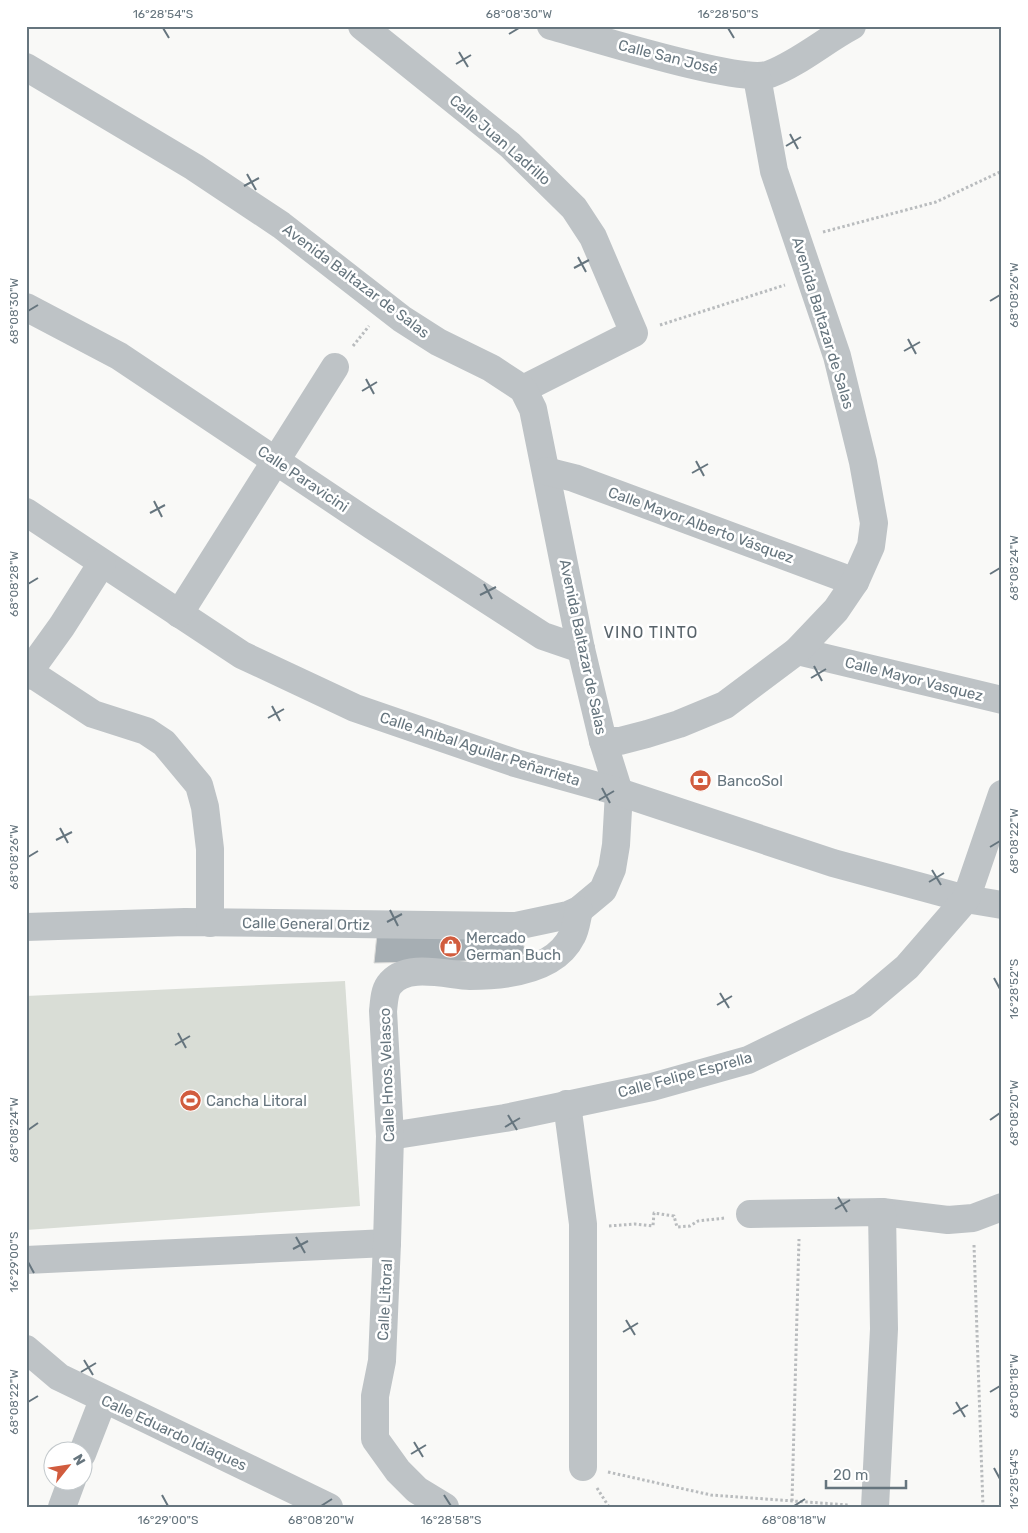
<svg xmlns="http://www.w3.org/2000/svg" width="1028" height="1533" viewBox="0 0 1028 1533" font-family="Rubik,sans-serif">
  <rect width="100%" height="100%" fill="#f9f9f7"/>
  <path fill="#d9ddd6" d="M345,981L360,1206L26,1230V996Z"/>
  <path fill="#a6aeb3" stroke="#dbdbd9" d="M377,934L522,940L526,953L515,960L374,963Z"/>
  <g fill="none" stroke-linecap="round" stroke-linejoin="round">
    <g stroke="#b9bcbe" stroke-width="3" stroke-dasharray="2.5 2.5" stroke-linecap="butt">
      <path d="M823,232L936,202L1002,171"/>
      <path d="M660,325L785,285"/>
      <path d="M353,346L369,326"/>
      <path d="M609,1226L635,1224L653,1226L654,1213L674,1216L677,1227L690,1226L698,1221L725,1218"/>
      <path d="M974,1245L983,1507"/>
      <path d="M608,1472L711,1495L848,1505"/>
      <path d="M597,1488L609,1507"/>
      <path d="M792,1501L799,1239"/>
    </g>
    <g stroke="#bec3c6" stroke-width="28">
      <path d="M362,26L510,145L574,208L593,237L634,333L523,389"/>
      <path d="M551,26C589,36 741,85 770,74C799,63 824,41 852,26"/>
      <path d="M26,67L194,167L281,225L402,319L438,342L491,368L523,389L533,409L581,649L603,741L619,792L616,845L612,869L603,890L579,910L568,915L516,926L185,922L26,927"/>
      <path d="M26,307L119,356L373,526L543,636L581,649"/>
      <path d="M546,471L574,478L855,582"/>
      <path d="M26,512L242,655L355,708L515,763L619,792L833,863L966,899L1002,905"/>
      <path d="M179,614L335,367"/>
      <path d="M797,651L1002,700"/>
      <path d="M29,672L93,714L146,731L164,743L199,785L205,807L210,849V923"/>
      <path d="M26,676L62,626L102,563"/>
      <path d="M603,741H620L647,734L679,724L725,705L797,651L836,610L855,582L871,546L874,523L863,462L837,356L774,171L757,77"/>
      <path d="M567,1104L583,1224V1467"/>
      <path d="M390,1136L505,1118L652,1087L748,1060L862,1005L907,967L966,899L1002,794"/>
      <path d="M750,1214L882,1212L948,1220L973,1218L1002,1207"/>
      <path d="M26,1260L387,1243"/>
      <path d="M26,1349L59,1377L329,1507"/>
      <path d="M82,1454L103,1400"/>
      <path d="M62,1507L72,1480"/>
      <path d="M445,1507L417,1490L398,1471L375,1439V1396L382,1361L387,1243L390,1136L383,1011C384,1003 384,992 389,985C405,962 447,975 470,976C504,976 555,971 572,936C576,929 577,918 579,910"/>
      <path d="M875,1507L884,1329L882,1212"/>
    </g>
  </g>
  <path fill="none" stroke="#66757e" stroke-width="2" d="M163,28L169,38M728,28L734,38M509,34L519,28M459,52L468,67M456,64L471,55M790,134L798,149M786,146L801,137M247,174L256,190M244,186L259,178M578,257L586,272M574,268L589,260M990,301L1000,295M28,311L38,305M908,339L916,354M904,351L920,342M366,379L374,394M362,391L377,382M696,461L704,476M692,473L708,464M154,501L162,517M150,513L165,505M990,574L1000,568M28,584L38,578M484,584L492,599M480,595L496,587M814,666L822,681M811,678L826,669M272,706L280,721M268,718L284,709M602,788L610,803M599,800L614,791M60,828L68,843M56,840L72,832M990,847L1000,841M28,857L38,851M932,870L941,885M929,882L944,873M390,910L398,926M387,922L402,914M994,978L1000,989M720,993L729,1008M717,1005L732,996M178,1033L186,1048M175,1045L190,1036M508,1115L517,1130M990,1120L1000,1113M505,1127L520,1118M28,1130L38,1123M838,1197L847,1212M835,1209L850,1200M296,1237L305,1253M293,1249L308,1241M28,1262L34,1273M626,1320L635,1335M623,1332L638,1323M84,1360L93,1375M81,1372L96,1363M990,1392L1000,1386M28,1402L38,1396M956,1402L965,1417M953,1414L968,1405M414,1442L423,1457M411,1454L426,1445M994,1468L1000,1479M162,1495L168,1506M444,1495L451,1506M321,1506L332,1499M794,1506L805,1499"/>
  <defs>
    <symbol id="bank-disc" viewBox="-11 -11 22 22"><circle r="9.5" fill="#d15c3e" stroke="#fff"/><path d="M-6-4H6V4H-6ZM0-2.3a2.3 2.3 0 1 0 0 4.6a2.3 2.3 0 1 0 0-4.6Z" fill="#fff"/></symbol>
    <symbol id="shop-disc" viewBox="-11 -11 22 22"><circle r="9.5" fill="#d15c3e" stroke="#fff"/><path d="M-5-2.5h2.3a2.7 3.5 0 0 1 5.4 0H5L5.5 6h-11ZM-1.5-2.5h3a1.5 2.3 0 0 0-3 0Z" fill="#fff"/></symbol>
    <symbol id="stadium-disc" viewBox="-11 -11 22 22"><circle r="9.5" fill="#d15c3e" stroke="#fff"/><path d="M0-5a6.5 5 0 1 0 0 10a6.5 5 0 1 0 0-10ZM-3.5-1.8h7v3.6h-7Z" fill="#fff"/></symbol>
  </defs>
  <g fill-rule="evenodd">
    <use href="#bank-disc" x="688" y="768" width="25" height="25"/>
    <use href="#shop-disc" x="438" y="934" width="25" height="25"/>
    <use href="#stadium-disc" x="178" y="1088" width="25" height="25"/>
  </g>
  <g text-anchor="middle" stroke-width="5" stroke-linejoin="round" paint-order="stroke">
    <g font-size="15" fill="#66757e" stroke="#fff">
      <text transform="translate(668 57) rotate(14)" y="5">Calle San José</text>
      <text transform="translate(500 140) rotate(41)" y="5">Calle Juan Ladrillo</text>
      <text transform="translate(356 281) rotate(37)" y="5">Avenida Baltazar de Salas</text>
      <text transform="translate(823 323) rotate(73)" y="5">Avenida Baltazar de Salas</text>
      <text transform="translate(303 479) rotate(34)" y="5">Calle Paravicini</text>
      <text transform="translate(701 525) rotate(20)" y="5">Calle Mayor Alberto Vásquez</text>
      <text transform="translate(583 647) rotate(78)" y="5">Avenida Baltazar de Salas</text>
      <text transform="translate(914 679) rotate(14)" y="5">Calle Mayor Vasquez</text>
      <text transform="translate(480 749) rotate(18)" y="5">Calle Anibal Aguilar Peñarrieta</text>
      <text transform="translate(306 924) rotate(1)" y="5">Calle General Ortiz</text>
      <text transform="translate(387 1075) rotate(-92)" y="5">Calle Hnos. Velasco</text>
      <text transform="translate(685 1075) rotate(-15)" y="5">Calle Felipe Esprella</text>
      <text transform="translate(385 1300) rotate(-87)" y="5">Calle Litoral</text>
      <text transform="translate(174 1433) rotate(25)" y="5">Calle Eduardo Idiaques</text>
    </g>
    <g font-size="15" fill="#66757e" stroke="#fff" text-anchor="start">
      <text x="717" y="786">BancoSol</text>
      <text x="466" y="943">Mercado<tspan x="466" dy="17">German Buch</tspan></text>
      <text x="206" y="1106">Cancha Litoral</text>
    </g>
    <g font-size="16" letter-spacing="1" fill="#58636a" stroke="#fff">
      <text x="651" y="638">VINO TINTO</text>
    </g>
  </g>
  <rect width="1028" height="1533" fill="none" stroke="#ffffff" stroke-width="55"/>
  <g transform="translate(68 1466) rotate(60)"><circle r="24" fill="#ffffff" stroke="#c2c8cb"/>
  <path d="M0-4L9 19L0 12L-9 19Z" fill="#d15c3e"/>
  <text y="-8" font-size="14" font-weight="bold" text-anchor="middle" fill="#66757e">N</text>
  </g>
  <path d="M826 1480v8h80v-8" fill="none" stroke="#66757e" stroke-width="2.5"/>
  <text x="833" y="1480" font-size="15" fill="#66757e" stroke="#ffffff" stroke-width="4" paint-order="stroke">20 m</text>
  <rect x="28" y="28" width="972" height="1478" fill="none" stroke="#66757e" stroke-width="2"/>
  <g font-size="12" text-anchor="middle" fill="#66757e">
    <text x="163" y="18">16°28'54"S</text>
    <text x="519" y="18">68°08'30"W</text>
    <text x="728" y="18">16°28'50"S</text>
    <text transform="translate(1014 295) rotate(-90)" y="4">68°08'26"W</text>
    <text transform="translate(14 311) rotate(-90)" y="4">68°08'30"W</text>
    <text transform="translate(1014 568) rotate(-90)" y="4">68°08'24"W</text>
    <text transform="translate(14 584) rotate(-90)" y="4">68°08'28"W</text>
    <text transform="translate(1014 841) rotate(-90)" y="4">68°08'22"W</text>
    <text transform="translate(14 857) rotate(-90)" y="4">68°08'26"W</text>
    <text transform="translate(1014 989) rotate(-90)" y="4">16°28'52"S</text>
    <text transform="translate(1014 1113) rotate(-90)" y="4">68°08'20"W</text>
    <text transform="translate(14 1130) rotate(-90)" y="4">68°08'24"W</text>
    <text transform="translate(14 1262) rotate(-90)" y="4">16°29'00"S</text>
    <text transform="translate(1014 1386) rotate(-90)" y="4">68°08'18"W</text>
    <text transform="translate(14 1402) rotate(-90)" y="4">68°08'22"W</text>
    <text transform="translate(1014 1479) rotate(-90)" y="4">16°28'54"S</text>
    <text x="168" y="1524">16°29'00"S</text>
    <text x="321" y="1524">68°08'20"W</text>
    <text x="451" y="1524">16°28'58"S</text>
    <text x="794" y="1524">68°08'18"W</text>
  </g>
</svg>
